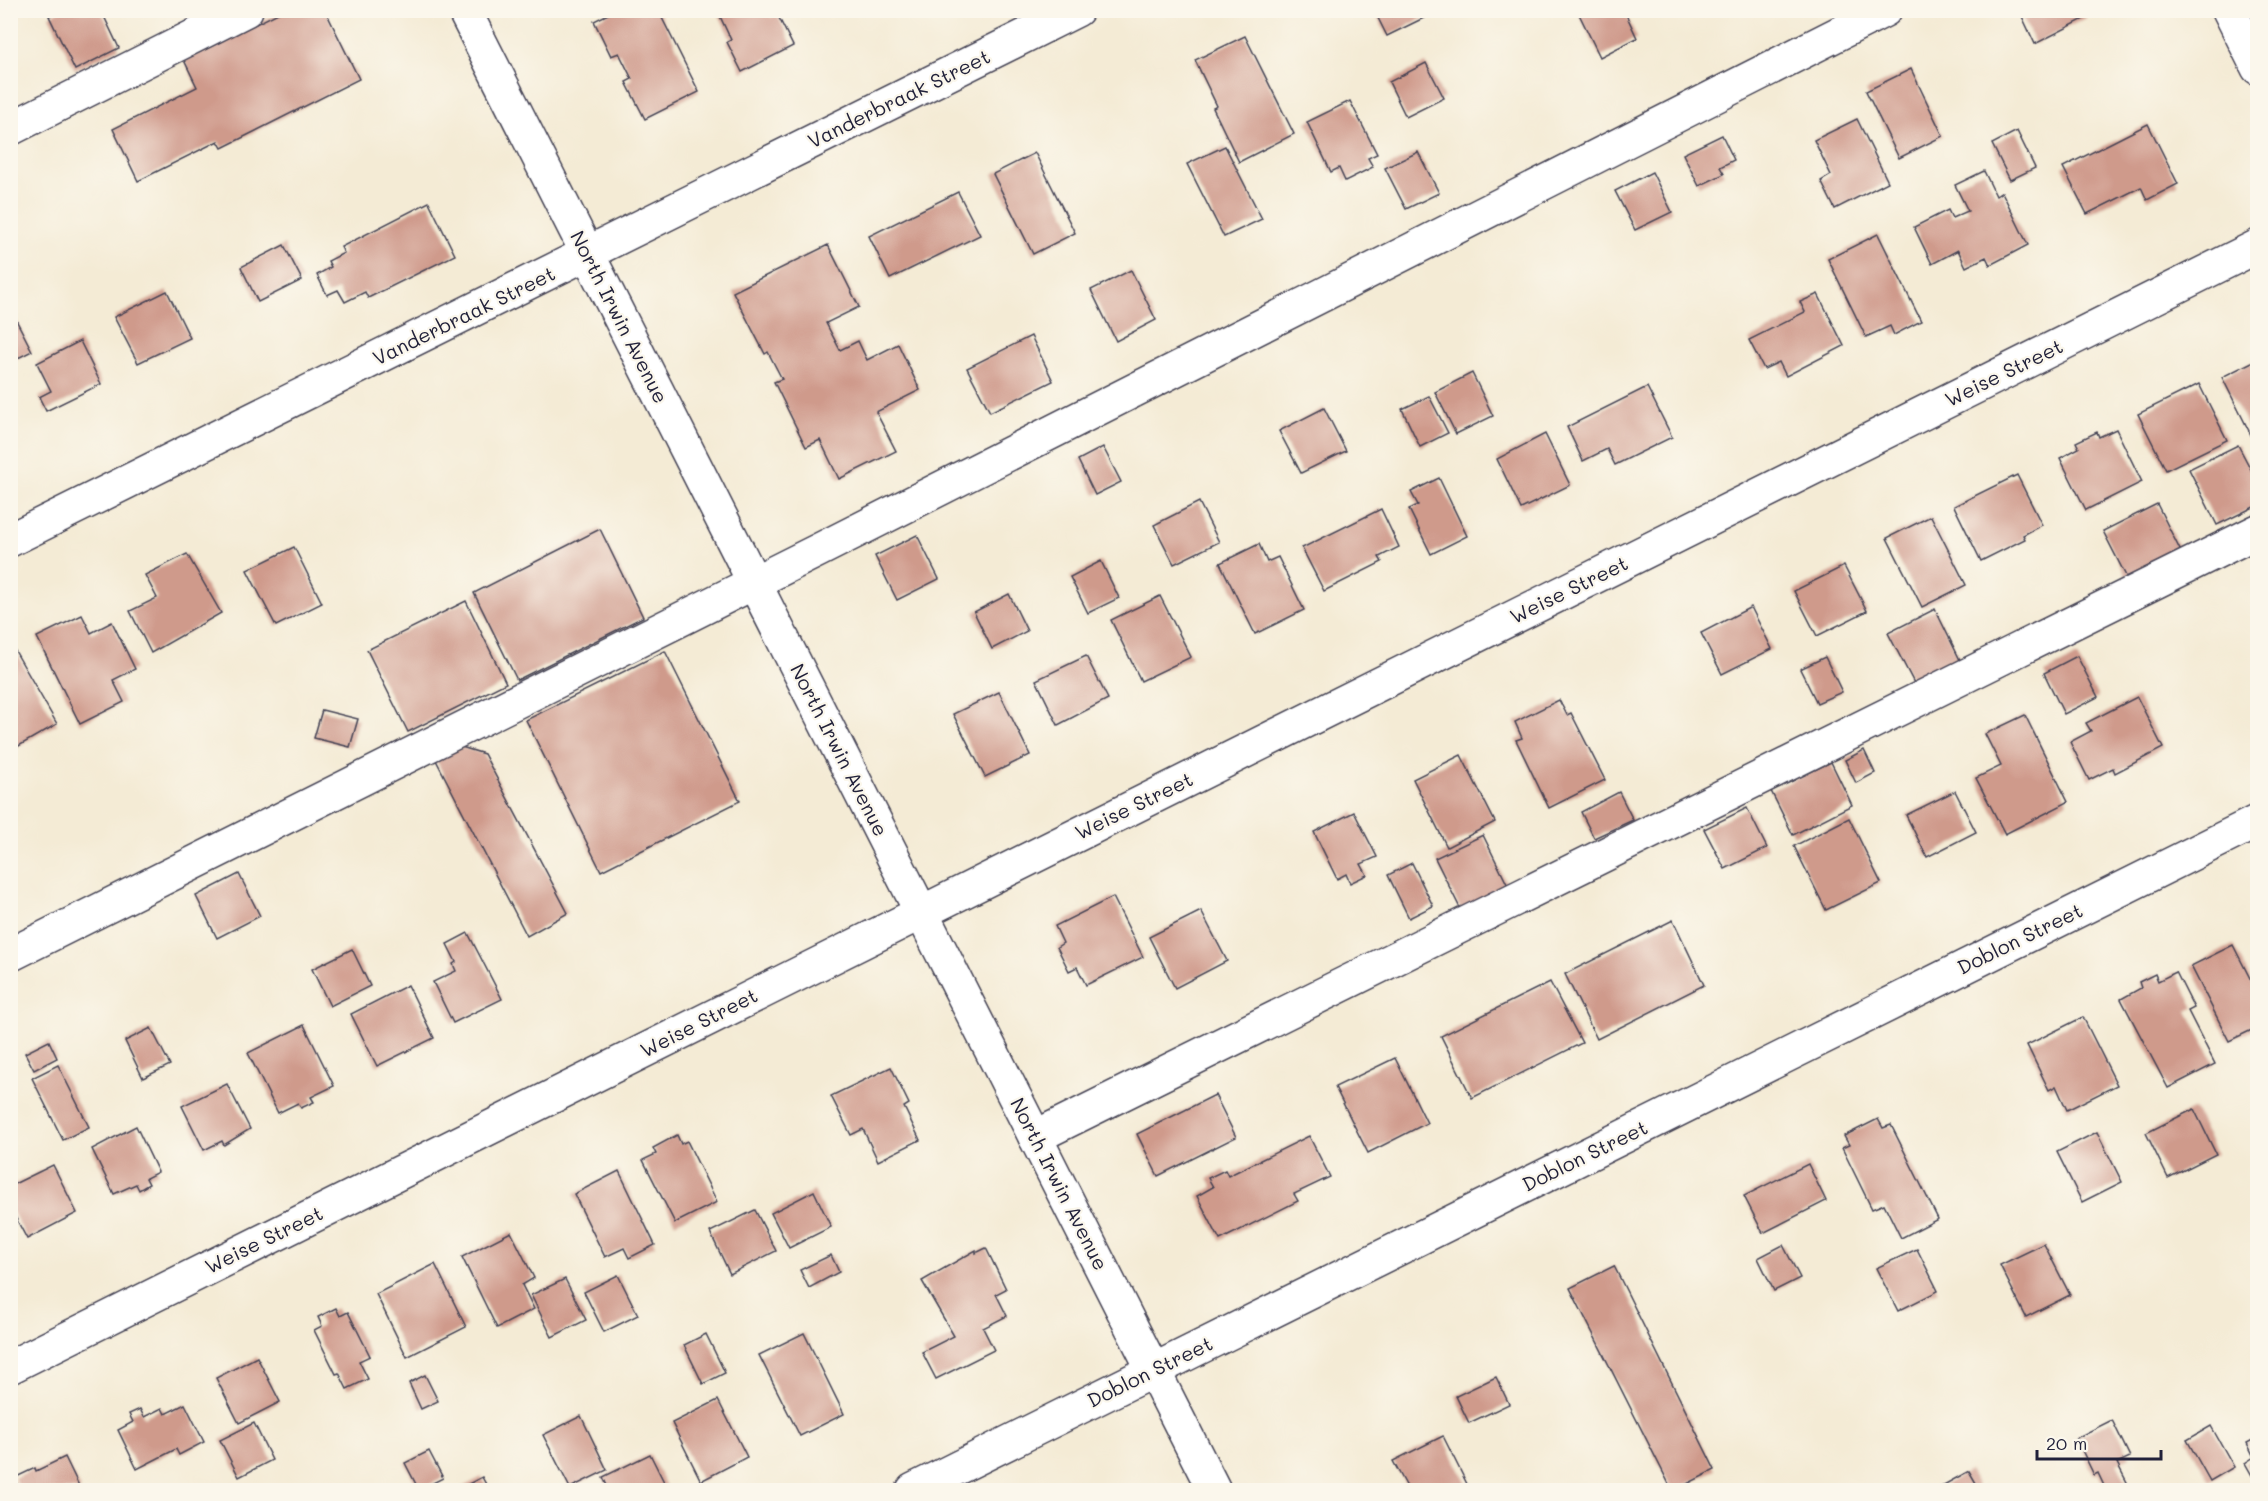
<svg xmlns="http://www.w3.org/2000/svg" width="2268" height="1501" viewBox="0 0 2268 1501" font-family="Mali,sans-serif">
  <rect width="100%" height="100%" fill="#fbf7ec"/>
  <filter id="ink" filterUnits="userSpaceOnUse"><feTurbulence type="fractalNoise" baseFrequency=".0167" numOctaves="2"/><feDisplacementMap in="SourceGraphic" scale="12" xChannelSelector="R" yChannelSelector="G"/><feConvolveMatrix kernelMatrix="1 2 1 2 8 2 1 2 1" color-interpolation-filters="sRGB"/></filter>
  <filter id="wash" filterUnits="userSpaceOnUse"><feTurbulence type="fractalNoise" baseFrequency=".008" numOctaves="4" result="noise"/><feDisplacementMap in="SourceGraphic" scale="24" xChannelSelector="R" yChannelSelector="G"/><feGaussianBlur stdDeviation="1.35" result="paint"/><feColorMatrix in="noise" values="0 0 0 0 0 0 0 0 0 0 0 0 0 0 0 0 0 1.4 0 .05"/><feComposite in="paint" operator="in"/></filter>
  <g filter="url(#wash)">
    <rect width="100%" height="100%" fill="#f4ebd5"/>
    <g id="blocks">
      <g fill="#cf9a8b">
        <path d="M61,10H101L119,48L75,70L49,16Z"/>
        <path d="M284,10H325L359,79L222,148L218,141L138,181L113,129L197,87L184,60Z"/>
        <path d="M616,10H658L699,92L645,119L626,82L632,79L619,53L611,56L594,21Z"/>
        <path d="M721,10H766L770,17L777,14L793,46L742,72L727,42L731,40L718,12Z"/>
        <path d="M1374,10H1440L1387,36Z"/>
        <path d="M1577,10H1624L1637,38L1600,57Z"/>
        <path d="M2019,10H2083L2086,18L2035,44Z"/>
        <path d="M1245,36L1294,134L1239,162L1213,108L1217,106L1195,60Z"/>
        <path d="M1426,63L1444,98L1406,117L1389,82Z"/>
        <path d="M1911,69L1943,136L1899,158L1866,91Z"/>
        <path d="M1350,101L1377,154L1368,158L1373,167L1345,181L1339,168L1331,172L1307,122Z"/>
        <path d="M1857,119L1888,182L1835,209L1821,181L1831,175L1814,140Z"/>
        <path d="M2148,124L2178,184L2147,200L2141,187L2087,214L2063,167Z"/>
        <path d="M2017,131L2035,168L2010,180L1992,144Z"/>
        <path d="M1722,135L1734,160L1720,167L1724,174L1699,186L1683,154Z"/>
        <path d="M1225,146L1262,219L1224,237L1187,164Z"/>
        <path d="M1418,152L1439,193L1406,209L1385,168Z"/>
        <path d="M1035,153L1075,233L1033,254L993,174Z"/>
        <path d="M1984,171L1996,196L2002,192L2028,245L1990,265L1986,257L1966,267L1958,250L1932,264L1914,227L1948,210L1952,218L1968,211L1955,185Z"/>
        <path d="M1652,172L1672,212L1635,230L1615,191Z"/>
        <path d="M958,192L980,235L890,279L869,236Z"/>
        <path d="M429,202L455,255L368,298L365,292L345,302L338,290L327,295L317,275L331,267L328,261L344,253L341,247Z"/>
        <path d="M1878,234L1921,321L1894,335L1890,326L1866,337L1828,259Z"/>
        <path d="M284,245L302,280L258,302L241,267Z"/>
        <path d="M828,245L859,307L826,323L840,350L858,341L867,360L898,344L920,390L876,412L896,451L839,479L820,440L806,447L774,382L782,379L768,352L765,354L733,292Z"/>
        <path d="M1131,270L1156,320L1116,341L1091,290Z"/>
        <path d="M167,291L190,338L138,363L114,317Z"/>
        <path d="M1818,294L1844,346L1786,376L1779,362L1764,369L1749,340L1805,312L1800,302Z"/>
        <path d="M10,308L32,351L10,362Z"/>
        <path d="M1031,336L1053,381L990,412L967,368Z"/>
        <path d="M80,341L101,384L46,411L39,397L51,391L37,363Z"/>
        <path d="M2258,359V449L2222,377Z"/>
        <path d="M1472,373L1493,416L1456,434L1435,392Z"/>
        <path d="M2199,384L2227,440L2166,470L2138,414Z"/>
        <path d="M1647,387L1672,437L1615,465L1607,449L1583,461L1567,427Z"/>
        <path d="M1429,396L1448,433L1420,447L1402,409Z"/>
        <path d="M1324,408L1346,451L1301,473L1279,431Z"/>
        <path d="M2116,429L2142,482L2086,510L2060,458L2079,448L2076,442L2097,432L2099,437Z"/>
        <path d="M1545,434L1570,485L1521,509L1497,459Z"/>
        <path d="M2238,445L2258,483V505L2217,525L2189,469Z"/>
        <path d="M1103,447L1121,482L1095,495L1078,460Z"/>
        <path d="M2017,475L2042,525L2023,535L2025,539L1981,561L1954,506Z"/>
        <path d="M1439,478L1467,536L1431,554L1409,509L1418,505L1411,492Z"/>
        <path d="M1199,502L1219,542L1174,564L1154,525Z"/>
        <path d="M2157,504L2181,552L2127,578L2103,531Z"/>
        <path d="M1381,509L1399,547L1379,557L1382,562L1324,591L1302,548Z"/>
        <path d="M1931,516L1966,585L1922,607L1887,538Z"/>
        <path d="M600,529L643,617L517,680L474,593Z"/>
        <path d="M917,535L939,579L897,600L875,556Z"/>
        <path d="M1259,544L1267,562L1278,557L1304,610L1255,634L1220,563Z"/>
        <path d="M294,547L322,603L276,626L247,570Z"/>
        <path d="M187,554L221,613L151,653L130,611L157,598L145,575Z"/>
        <path d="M1101,561L1119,598L1088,613L1070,577Z"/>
        <path d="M1844,566L1867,611L1817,636L1794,591Z"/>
        <path d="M1009,594L1027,631L992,649L974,612Z"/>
        <path d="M1160,596L1191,657L1141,681L1111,620Z"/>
        <path d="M466,601L506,683L408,732L367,650Z"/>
        <path d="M1751,607L1772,649L1722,674L1701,633Z"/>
        <path d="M1935,609L1961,662L1915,685L1888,633Z"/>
        <path d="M82,615L91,633L112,622L135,669L113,680L124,702L80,724L37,637Z"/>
        <path d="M14,649L57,724L10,751V651Z"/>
        <path d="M665,651L740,801L601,871L526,720Z"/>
        <path d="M1086,656L1108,699L1058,725L1036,680Z"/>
        <path d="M2077,656L2098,697L2064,714L2044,673Z"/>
        <path d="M1825,657L1842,692L1817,703L1800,669Z"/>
        <path d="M999,692L1030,755L985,777L953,714Z"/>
        <path d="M2137,697L2163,748L2115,773L2113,768L2089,780L2070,742L2091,731L2086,723Z"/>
        <path d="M1559,700L1567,715L1571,713L1605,780L1549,808L1516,740L1522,738L1515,722Z"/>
        <path d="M322,710L358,719L350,747L314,738Z"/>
        <path d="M2025,715L2068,802L2005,834L1976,778L2001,766L1985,734Z"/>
        <path d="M458,746L484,754L568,913L527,936L436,760Z"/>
        <path d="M1864,750L1875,773L1856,783L1845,760Z"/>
        <path d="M1461,755L1495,822L1447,847L1413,779Z"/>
        <path d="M1831,762L1852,805L1793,835L1771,791Z"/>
        <path d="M1955,791L1976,832L1927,857L1906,815Z"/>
        <path d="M1619,792L1633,820L1594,838L1581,812Z"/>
        <path d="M1747,808L1767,848L1725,869L1704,829Z"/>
        <path d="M1354,812L1377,857L1361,864L1367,875L1350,883L1346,874L1337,879L1314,832Z"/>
        <path d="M1849,818L1881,883L1826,910L1794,846Z"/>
        <path d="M1483,835L1508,886L1461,910L1435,858Z"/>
        <path d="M1412,863L1433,906L1409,918L1388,875Z"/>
        <path d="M239,874L260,916L217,938L196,896Z"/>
        <path d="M1113,897L1143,957L1086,985L1077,967L1069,971L1057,947L1063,943L1055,926Z"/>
        <path d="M1201,911L1227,961L1175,988L1149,937Z"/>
        <path d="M1673,920L1704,985L1597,1039L1565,974Z"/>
        <path d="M468,933L502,999L453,1023L433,982L456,971L453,964L456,962L447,944Z"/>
        <path d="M2233,945L2258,994V1027L2229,1041L2191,966Z"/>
        <path d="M352,949L370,986L330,1006L312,969Z"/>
        <path d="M2176,972L2194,1008L2188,1011L2215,1064L2168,1088L2121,999L2141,988L2139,982L2155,974L2158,981Z"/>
        <path d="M1550,982L1582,1043L1472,1098L1441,1036Z"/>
        <path d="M408,985L434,1038L377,1066L351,1014Z"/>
        <path d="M2083,1017L2117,1085L2067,1110L2056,1086L2049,1090L2027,1045Z"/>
        <path d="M304,1025L334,1086L311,1097L314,1102L301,1108L298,1103L278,1113L248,1053Z"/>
        <path d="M151,1028L170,1065L143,1078L125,1041Z"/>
        <path d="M49,1041L57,1058L34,1070L25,1053Z"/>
        <path d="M1395,1058L1427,1123L1368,1153L1335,1087Z"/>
        <path d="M58,1065L89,1127L63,1140L32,1078Z"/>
        <path d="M891,1067L909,1104L904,1107L920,1140L878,1161L863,1129L851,1135L831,1096Z"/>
        <path d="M227,1084L250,1129L224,1145L222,1141L204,1150L182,1106Z"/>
        <path d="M1215,1095L1236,1137L1158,1176L1137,1134Z"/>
        <path d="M2194,1109L2216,1154L2168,1178L2146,1133Z"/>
        <path d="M1878,1119L1883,1128L1891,1125L1938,1219L1901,1238L1884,1204L1872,1209L1842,1148L1849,1145L1844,1136Z"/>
        <path d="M136,1126L158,1172L146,1178L149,1184L139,1190L136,1184L114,1194L92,1149Z"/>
        <path d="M2097,1132L2122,1182L2082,1202L2057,1152Z"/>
        <path d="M677,1135L681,1144L687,1141L717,1202L675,1223L643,1160L656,1154L653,1148Z"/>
        <path d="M1309,1136L1330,1177L1294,1194L1298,1201L1220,1240L1197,1196L1213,1187L1208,1178L1225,1170L1228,1176Z"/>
        <path d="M1808,1164L1826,1201L1763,1233L1744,1196Z"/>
        <path d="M53,1165L77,1213L27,1239L10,1207V1186Z"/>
        <path d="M619,1171L655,1245L629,1258L624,1248L605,1257L574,1194Z"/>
        <path d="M814,1191L831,1227L789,1248L771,1213Z"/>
        <path d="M755,1210L776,1251L730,1274L710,1232Z"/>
        <path d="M511,1232L534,1278L522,1285L534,1309L497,1328L462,1257Z"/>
        <path d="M2044,1244L2070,1295L2026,1317L2000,1265Z"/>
        <path d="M1783,1245L1800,1278L1774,1291L1758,1258Z"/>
        <path d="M986,1248L1006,1289L996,1294L1007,1316L983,1328L994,1350L936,1379L922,1352L954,1336L922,1281L976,1250V1253Z"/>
        <path d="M1917,1249L1938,1291L1898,1311L1876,1268Z"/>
        <path d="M831,1255L839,1272L809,1288L800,1270Z"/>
        <path d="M435,1264L466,1327L407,1357L376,1294Z"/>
        <path d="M1614,1266L1715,1470L1675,1490H1672L1570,1288Z"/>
        <path d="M618,1275L638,1315L604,1332L584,1292Z"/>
        <path d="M565,1279L586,1320L552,1337L531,1295Z"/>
        <path d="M336,1308L340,1316L348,1312L370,1356L359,1361L368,1379L347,1389L339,1373L336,1374L314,1330L322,1326L318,1317Z"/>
        <path d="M804,1333L844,1414L800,1436L759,1355Z"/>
        <path d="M706,1334L725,1373L703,1384L684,1345Z"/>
        <path d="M257,1357L280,1402L239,1423L216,1378Z"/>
        <path d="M425,1375L438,1401L421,1409L409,1383Z"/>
        <path d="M1496,1377L1509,1404L1469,1423L1456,1396Z"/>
        <path d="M718,1400L747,1457L701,1481L672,1423Z"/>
        <path d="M185,1404L204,1442L179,1455L176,1449L137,1469L118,1430L133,1422L129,1414L140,1409L144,1417L162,1408L165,1414Z"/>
        <path d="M581,1416L607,1470L570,1488L543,1435Z"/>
        <path d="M2112,1420L2130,1457L2117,1463L2131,1490H2106L2098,1473L2094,1475L2076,1438Z"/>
        <path d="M254,1423L272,1460L239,1477L220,1440Z"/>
        <path d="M2211,1426L2234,1467L2210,1481L2187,1440Z"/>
        <path d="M1443,1436L1470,1490H1399L1407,1487L1393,1461Z"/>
        <path d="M2258,1437V1486L2245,1463L2254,1457L2247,1443Z"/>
        <path d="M429,1451L443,1478L419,1490L405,1463Z"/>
        <path d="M650,1454L668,1490H609L603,1477Z"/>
        <path d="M65,1457L81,1490H20L14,1478L35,1468L36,1471Z"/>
        <path d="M1969,1471L1980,1490H1942L1940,1487Z"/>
        <path d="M482,1477L489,1490H460L459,1489Z"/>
      </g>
    </g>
  </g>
  <g filter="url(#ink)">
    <use href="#blocks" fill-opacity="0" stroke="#424052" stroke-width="1.5"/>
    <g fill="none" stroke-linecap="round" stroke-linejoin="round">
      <defs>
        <g id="minor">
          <path d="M464,10L1214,1490"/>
          <path d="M2229,10L2258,68"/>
          <path d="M10,129L246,10"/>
          <path d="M10,540L1077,10"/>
          <path d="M10,955L819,550L1885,10"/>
          <path d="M1035,1137L2258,531"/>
          <path d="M10,1367L2258,246"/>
          <path d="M913,1490L2258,821"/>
        </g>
      </defs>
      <use href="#minor" stroke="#424052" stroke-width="36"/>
      <use href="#minor" stroke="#fff" stroke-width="33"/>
    </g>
  </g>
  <g text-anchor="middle" stroke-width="4.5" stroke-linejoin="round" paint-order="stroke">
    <g font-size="20" fill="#22223b" stroke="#fbf7ec">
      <text transform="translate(899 99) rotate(-26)" y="7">Vanderbraak Street</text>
      <text transform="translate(464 316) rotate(-26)" y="7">Vanderbraak Street</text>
      <text transform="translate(619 317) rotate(63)" y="7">North Irwin Avenue</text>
      <text transform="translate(2004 373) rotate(-26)" y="7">Weise Street</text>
      <text transform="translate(1569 590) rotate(-26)" y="7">Weise Street</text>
      <text transform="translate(839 750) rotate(63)" y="7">North Irwin Avenue</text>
      <text transform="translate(1134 806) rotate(-26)" y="7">Weise Street</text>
      <text transform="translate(2020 939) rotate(-26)" y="7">Doblon Street</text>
      <text transform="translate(699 1023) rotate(-27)" y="7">Weise Street</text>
      <text transform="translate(1585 1156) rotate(-26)" y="7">Doblon Street</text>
      <text transform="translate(1059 1184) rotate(63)" y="7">North Irwin Avenue</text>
      <text transform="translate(264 1240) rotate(-26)" y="7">Weise Street</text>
      <text transform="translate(1150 1372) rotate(-26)" y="7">Doblon Street</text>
    </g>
  </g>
  <rect width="2268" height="1501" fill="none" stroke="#fbf7ec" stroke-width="36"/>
  <path d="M2037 1450v9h124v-9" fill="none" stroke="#22223b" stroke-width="3"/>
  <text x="2046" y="1450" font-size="18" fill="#22223b" stroke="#fbf7ec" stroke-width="4.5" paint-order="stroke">20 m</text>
</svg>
